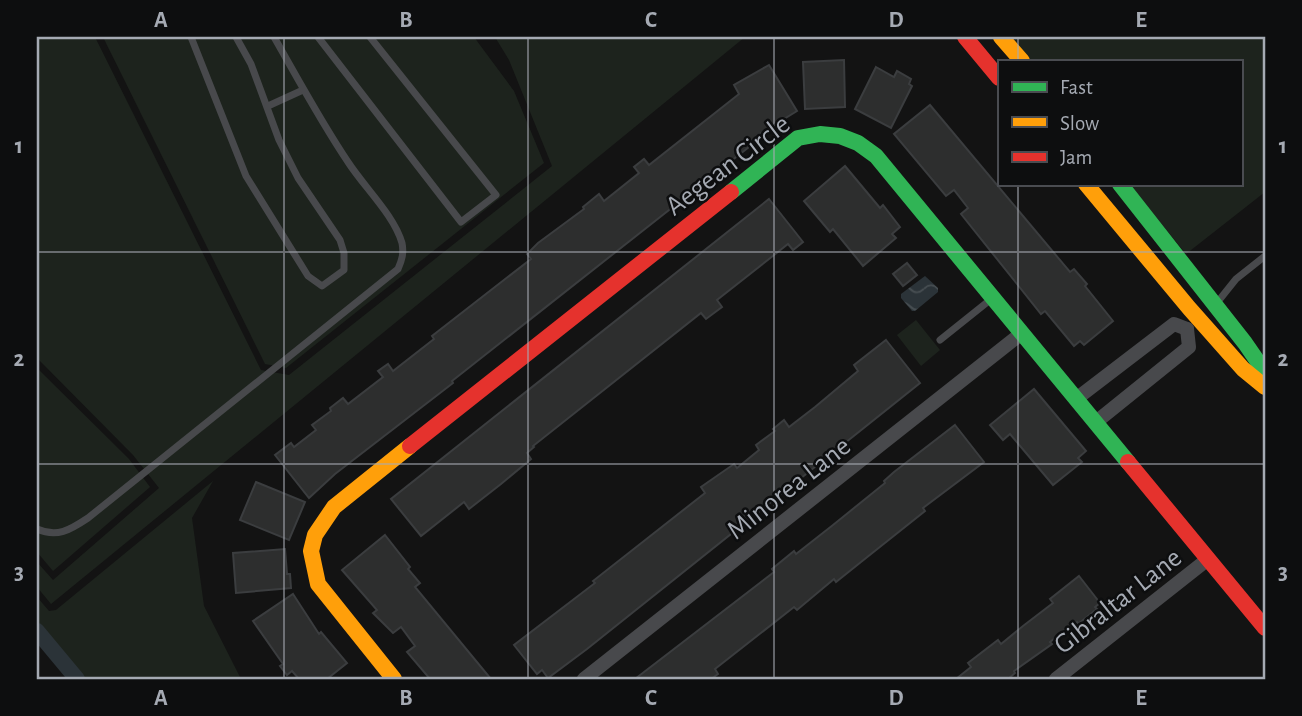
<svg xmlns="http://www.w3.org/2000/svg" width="1302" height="716" viewBox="0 0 1302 716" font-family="'Alegreya Sans',sans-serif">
  <defs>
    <pattern id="water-waves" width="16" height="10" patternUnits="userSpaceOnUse" patternTransform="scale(1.75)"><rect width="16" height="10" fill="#2b3338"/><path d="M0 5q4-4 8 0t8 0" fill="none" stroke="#474e52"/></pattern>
  </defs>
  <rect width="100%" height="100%" fill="#131313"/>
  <g fill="#1d231d">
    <path d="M37,37H95L261,370L289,375L552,166L509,60L495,37H745L51,604L37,587V562L53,580L159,488L133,455L37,358Z"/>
    <path d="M103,37H474L514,91L544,163L286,368L265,364Z"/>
    <path d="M1011,37H1265V192L1186,254L1129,184H1241V61H1032Z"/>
    <path d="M916,320L940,350L921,366L897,335Z"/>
    <path d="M37,368L129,459L150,487L53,571L37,552Z"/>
    <path d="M213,481L192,518L204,606L241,679H70L37,639V597L49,611L56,610Z"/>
  </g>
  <path fill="url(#water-waves)" d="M925,276L938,288V292L915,311H912L901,298V294Z"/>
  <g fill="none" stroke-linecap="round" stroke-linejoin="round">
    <path stroke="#2b3338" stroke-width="16" d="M37,631L77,679"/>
  </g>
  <g fill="#2d2e2e" stroke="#3b3d3f" stroke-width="2">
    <path d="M844,60L845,107L805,109L803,62Z"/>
    <path d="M769,65L797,111L758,135L760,138L749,147L452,381L453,383L335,474L309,498L275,455L291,443L294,447L316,430L312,425L331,411L330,408L343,398L348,404L383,377L378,371L388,364L393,371L434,339L432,336L531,259L527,254L538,243L584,209L583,207L599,194L604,201L639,173L634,167L644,159L649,165L739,94L734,85Z"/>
    <path d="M876,67L894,77L897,71L911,79L909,84L912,86L891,128L855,109Z"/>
    <path d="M930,105L1070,272L1074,269L1087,284L1085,286L1113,321L1084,345L1080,341L1074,346L1045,311L1041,314L961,214L968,208L954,190L946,196L894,134Z"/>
    <path d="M845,166L880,208L883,205L900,227L892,234L896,238L863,266L833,229L830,232L804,201Z"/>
    <path d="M769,199L803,242L793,250L788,244L717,300L722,307L706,319L701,313L533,446L534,447L527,453L531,459L501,484L469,509L464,502L421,536L391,499Z"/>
    <path d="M907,263L917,275L903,286L893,274Z"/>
    <path d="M886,340L920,383L587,649L548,678L542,670L537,674L514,645L595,583L593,581L705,493L701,487L734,464L737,468L759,450L756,445L775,431L773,429L784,420L789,427L815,407L858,371L854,365Z"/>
    <path d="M1034,389L1086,451L1078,458L1082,462L1053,485L1010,434L1003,440L990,425Z"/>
    <path d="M955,425L984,462L923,508L925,511L861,562L836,582L834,579L797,610L794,607L715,669L718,674L711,679H635L774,572L772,569L794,551L796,554L833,525L885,483L884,481L894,472Z"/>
    <path d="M256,482L305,502L289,540L240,520Z"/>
    <path d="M385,535L410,567L408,569L420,583L415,587L491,679H430L407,652L415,646L401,627L393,633L373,613L377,610L342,570Z"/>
    <path d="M285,549L287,574H290L291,588L236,593L233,553Z"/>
    <path d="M1079,576L1100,603L1095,607L1097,609L1078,624L1077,622L1071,625L1050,642L1052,644L1014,671L1015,673L1008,679H956L971,667L968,663L998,640L1001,644L1023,626L1053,603L1050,599Z"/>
    <path d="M293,594L319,634L321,632L347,663L327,679H299L292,671L287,675L280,666L283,664L253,621Z"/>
  </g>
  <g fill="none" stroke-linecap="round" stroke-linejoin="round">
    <g stroke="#48494c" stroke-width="7">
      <path d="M191,37L246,176L308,276L322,286L344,270V253L340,240L298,178L279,140L251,64L236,37"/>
      <path d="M318,37L461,222L496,195L370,37"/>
      <path d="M268,106L303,90"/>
      <path d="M1216,304L1236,279L1265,256"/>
      <path d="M940,340L990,300"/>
      <path d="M37,529C57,538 70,530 88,518L398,269C402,260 404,253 402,243C394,215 364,187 348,162C321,122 298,79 274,37"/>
    </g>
    <g stroke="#48494c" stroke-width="14">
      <path d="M1076,399L1174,324L1187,329"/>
      <path d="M1096,422L1189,347L1187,329"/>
      <path d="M584,679L1022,333"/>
      <path d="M1056,679L1208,559"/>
    </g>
    <g stroke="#30b455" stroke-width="16">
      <path d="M1120,184L1245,343L1265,372"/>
      <path d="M731,192L798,138L820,134L840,136L858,143L876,156L1128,462"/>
    </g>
    <g stroke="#ff9f0a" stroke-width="16">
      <path d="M1001,37L1022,61"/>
      <path d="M1086,184L1189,308L1243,369L1265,387"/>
      <path d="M394,679L318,584L311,551L315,535L334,507L410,446"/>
    </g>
    <g stroke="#e5322d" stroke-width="16">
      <path d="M965,37L999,78"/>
      <path d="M410,446L731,192"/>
      <path d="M1128,462L1265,628"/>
    </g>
  </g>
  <path fill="none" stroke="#a5aab3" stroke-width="2" stroke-opacity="0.55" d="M284,37V679M528,37V679M774,37V679M1018,37V61M1018,184V679M37,252H1265M37,464H1265"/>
  <g text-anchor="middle" stroke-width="5" stroke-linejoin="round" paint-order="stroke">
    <g font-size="28" fill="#a5aab3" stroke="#0d0e0f">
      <text transform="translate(727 164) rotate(-37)" y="10">Aegean Circle</text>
      <text transform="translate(788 487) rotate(-38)" y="10">Minorea Lane</text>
      <text transform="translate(1117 600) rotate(-38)" y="10">Gibraltar Lane</text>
    </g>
  </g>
  <rect width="1302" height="716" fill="none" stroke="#0d0e0f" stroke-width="77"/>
  <rect x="998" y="60" width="245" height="126" fill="#0d0e0f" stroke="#4a4c51" stroke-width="2"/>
  <rect x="1012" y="82" width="35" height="10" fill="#30b455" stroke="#4a4c51" stroke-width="2"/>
  <text x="1060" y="94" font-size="21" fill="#a5aab3">Fast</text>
  <rect x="1012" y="117" width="35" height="10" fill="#ff9f0a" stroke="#4a4c51" stroke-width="2"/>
  <text x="1060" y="130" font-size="21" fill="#a5aab3">Slow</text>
  <rect x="1012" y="152" width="35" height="10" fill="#e5322d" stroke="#4a4c51" stroke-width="2"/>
  <text x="1060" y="164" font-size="21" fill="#a5aab3">Jam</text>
  <rect x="38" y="38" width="1226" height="640" fill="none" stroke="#a5aab3" stroke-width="2.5"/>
  <g font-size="23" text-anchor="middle" font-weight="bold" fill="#a5aab3">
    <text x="161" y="27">A</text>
    <text x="406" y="27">B</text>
    <text x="651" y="27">C</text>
    <text x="896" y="27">D</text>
    <text x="1141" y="27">E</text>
    <text x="19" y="153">1</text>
    <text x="1283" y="153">1</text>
    <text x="19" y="366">2</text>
    <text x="1283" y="366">2</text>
    <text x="19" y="579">3</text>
    <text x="1283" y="579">3</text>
    <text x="161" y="705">A</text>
    <text x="406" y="705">B</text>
    <text x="651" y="705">C</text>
    <text x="896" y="705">D</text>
    <text x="1141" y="705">E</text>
  </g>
</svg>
